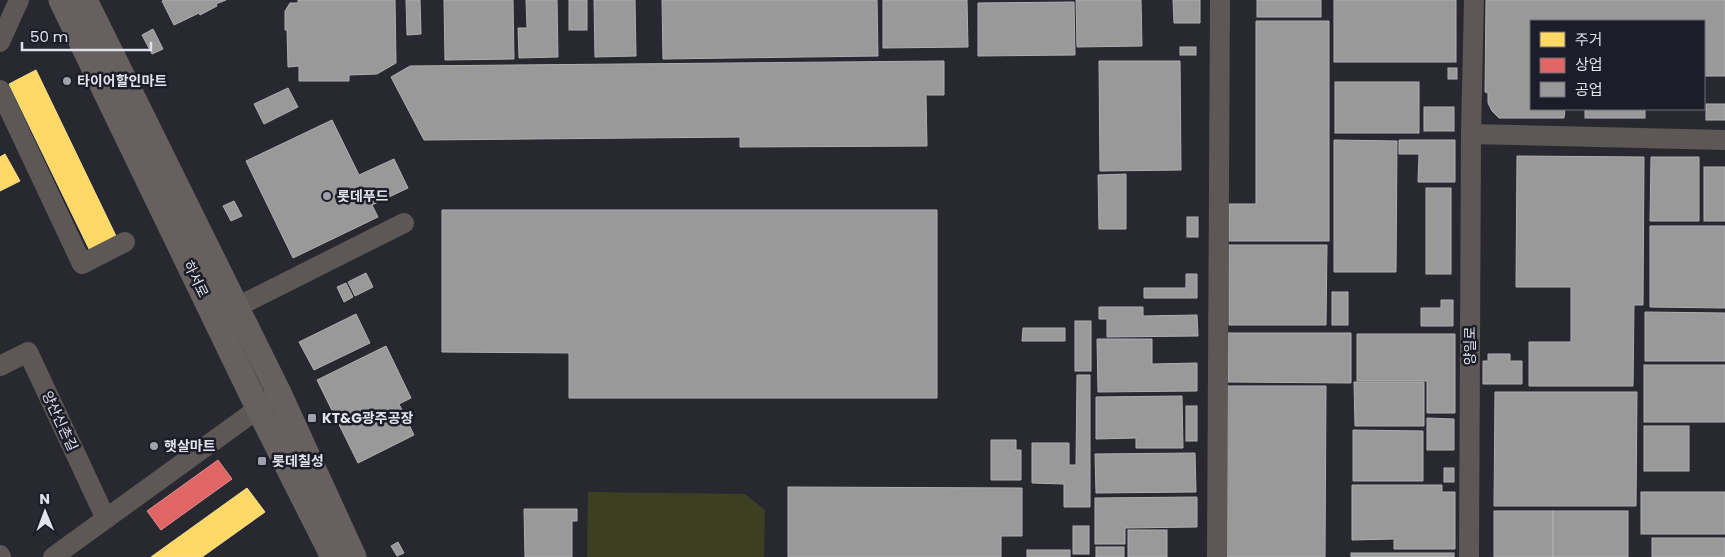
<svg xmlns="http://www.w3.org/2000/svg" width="1725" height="557" viewBox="0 0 1725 557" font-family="Poppins,'Noto Sans KR',sans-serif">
  <rect width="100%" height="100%" fill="#282930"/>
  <path fill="#3c3f21" d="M588,492L745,494L765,510L764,557H587Z"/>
  <g fill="#ffd966" stroke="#f6dc8e">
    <path d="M36,70L116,236L89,249L9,84Z"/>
    <path d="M5,154L20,181L0,191V157Z"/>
    <path d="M247,488L265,512L202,557H151Z"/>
  </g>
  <path fill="#e06666" stroke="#e08b8e" d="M218,460L232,479L161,530L147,511Z"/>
  <g fill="#999" stroke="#afafb2">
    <path d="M164,0H226L216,4L217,6L200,15L199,13L174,25L162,1Z"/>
    <path d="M298,0H395L396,63L377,74L349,75V81H299V66L288,67L287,30H285V11L290,3H298Z"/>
    <path d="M406,0H420L421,34L407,35Z"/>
    <path d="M444,0H513L514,59L445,60Z"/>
    <path d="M526,0H557L558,57L519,58L518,28H527Z"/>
    <rect x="569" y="0" width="18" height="30"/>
    <path d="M594,0H635L636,56L595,57Z"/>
    <path d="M662,0H877L878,56L663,59Z"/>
    <path d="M883,0H967L968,47L883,48Z"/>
    <path d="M1076,0H1141L1142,46L1077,47Z"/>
    <path d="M1173,0H1200V23H1174Z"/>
    <rect x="1257" y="0" width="64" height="17"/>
    <rect x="1334" y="0" width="122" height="62"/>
    <path d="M1486,0H1725V76H1704V21H1531V109H1565L1564,118H1499L1492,111L1488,103V93L1485,92Z"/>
    <path d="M1074,2L1075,55L978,56V3Z"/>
    <path d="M1256,21H1329V241H1229V204H1256Z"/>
    <path d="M153,29L163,49L152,54L142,35Z"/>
    <rect x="1180" y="47" width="16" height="8"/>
    <path d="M944,61V95H926L927,146L740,147V137L424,140L391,77L410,66Z"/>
    <path d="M1099,61H1180L1181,170L1100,171Z"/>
    <rect x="1448" y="68" width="9" height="11"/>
    <rect x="1335" y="82" width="84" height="51"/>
    <path d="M288,88L298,107L264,124L254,104Z"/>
    <rect x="1706" y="104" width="19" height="16"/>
    <rect x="1424" y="107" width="30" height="24"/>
    <rect x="1585" y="109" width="60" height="9"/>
    <path d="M332,120L359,175L394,159L408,188L372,205L378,217L293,258L246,161Z"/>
    <path d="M1334,140L1397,141L1396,272H1334Z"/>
    <path d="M1399,140H1455V182H1418L1419,154H1399Z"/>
    <path d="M1517,156L1644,157L1643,305H1634L1633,386H1529V342H1571V287H1516Z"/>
    <path d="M1651,157H1699V221H1650Z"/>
    <rect x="1704" y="167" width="21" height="54"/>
    <path d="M1126,174V229H1099L1098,175Z"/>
    <rect x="1426" y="188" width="25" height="86"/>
    <path d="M234,201L242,216L231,221L223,206Z"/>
    <path d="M442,210H937V398H569V353L442,352Z"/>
    <rect x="1187" y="217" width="11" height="20"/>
    <path d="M1650,226H1725V308L1650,307Z"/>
    <path d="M1229,245H1327L1326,325H1229Z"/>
    <path d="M366,273L373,287L355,296L348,282Z"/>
    <path d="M1186,274H1197V298H1144V288H1186Z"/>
    <path d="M346,283L353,297L344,302L337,287Z"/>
    <rect x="1332" y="292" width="16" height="33"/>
    <path d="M1441,300H1453V326H1421V308H1441Z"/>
    <path d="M1099,307H1143V316L1197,315L1198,336L1107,337V319H1099Z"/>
    <path d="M1645,312L1725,313V361H1645Z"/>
    <path d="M356,314L370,343L314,370L299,342Z"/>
    <rect x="1075" y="321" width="16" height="50"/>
    <path d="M1023,328H1065V341H1022Z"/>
    <path d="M1228,333H1351V383L1228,382Z"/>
    <path d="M1357,334H1455V413H1427V381H1357Z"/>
    <path d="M1097,339H1152V364L1197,363V391L1098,392Z"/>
    <path d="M386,346L411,398L399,404L414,435L358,463L317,380Z"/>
    <path d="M1488,354H1510V361H1522V384H1483V361H1488Z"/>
    <rect x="1644" y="365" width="81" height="57"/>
    <path d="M1077,375H1090V507H1064V484L1032,483V443H1069V465H1076Z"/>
    <path d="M1354,382H1424V426H1355Z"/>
    <path d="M1226,386H1326L1325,557H1226Z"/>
    <path d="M1495,392H1637L1636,506H1494Z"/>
    <path d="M1182,396L1183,448H1136V438L1096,439V397Z"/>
    <rect x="1186" y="406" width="11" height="35"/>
    <path d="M1427,418L1454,419V450H1427Z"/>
    <rect x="1644" y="426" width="45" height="45"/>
    <path d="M1353,430L1423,431V481H1353Z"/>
    <path d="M991,440H1016V450H1021V480H991Z"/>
    <path d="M1195,453L1196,492L1096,493L1095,454Z"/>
    <rect x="1444" y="468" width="10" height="14"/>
    <path d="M1352,485H1442V492H1455V549H1394V539L1352,540Z"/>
    <path d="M788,487L1022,488V536H1001V557H788Z"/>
    <rect x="1641" y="492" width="84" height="42"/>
    <path d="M1197,497V527L1125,528V544H1095V498Z"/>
    <path d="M524,509H577V521H572V557H525Z"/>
    <rect x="1494" y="511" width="59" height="46"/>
    <rect x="1553" y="511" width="75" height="46"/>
    <rect x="1073" y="526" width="16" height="28"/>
    <rect x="1128" y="530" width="39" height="27"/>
    <rect x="1652" y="538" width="73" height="19"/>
    <path d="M398,542L404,553L397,556L391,546Z"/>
    <rect x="1096" y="547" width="28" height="10"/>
    <rect x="1027" y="550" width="43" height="7"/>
    <rect x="1351" y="553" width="103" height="4"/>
  </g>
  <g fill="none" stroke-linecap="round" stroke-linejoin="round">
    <g stroke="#5d5855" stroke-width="20">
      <path d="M0,42L19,0"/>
      <path d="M0,90L82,264L125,242"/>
      <path d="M1471,134L1725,140"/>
      <path d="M223,314L404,223"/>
      <path d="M0,366L28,352L106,519"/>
      <path d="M0,555L1,557"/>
      <path d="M53,557L270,400"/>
      <path d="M1217,557L1220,0"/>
      <path d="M1469,557L1471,134L1474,0"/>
    </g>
    <g stroke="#66605f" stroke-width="25">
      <path d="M61,0L258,408L333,557"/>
      <path d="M85,0L279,393L354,557"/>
    </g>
  </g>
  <g fill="#a0a1aa" stroke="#1c1d29" stroke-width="2">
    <circle cx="67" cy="81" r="5"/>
    <circle cx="327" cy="196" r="5"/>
    <rect x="307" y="413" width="10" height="10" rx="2.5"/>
    <circle cx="154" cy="446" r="5"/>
    <rect x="257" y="456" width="10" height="10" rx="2.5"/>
  </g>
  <g text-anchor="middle" stroke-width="5" stroke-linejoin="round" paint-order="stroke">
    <g font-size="14" font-weight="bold" fill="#e1e2eb" stroke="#1c1d29" text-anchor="start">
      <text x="77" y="86">타이어할인마트</text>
      <text x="337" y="201">롯데푸드</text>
      <text x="322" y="423">KT&amp;G광주공장</text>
      <text x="164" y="451">햇살마트</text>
      <text x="272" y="466">롯데칠성</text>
    </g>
    <g font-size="14" fill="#e1e2eb" stroke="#1c1d29">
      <text transform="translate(196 279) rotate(64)" y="5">하서로</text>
      <text transform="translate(1470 346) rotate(-90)" y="5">양일로</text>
      <text transform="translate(60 421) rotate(65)" y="5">양산신촌길</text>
    </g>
  </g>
  <rect x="1530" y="20" width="175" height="90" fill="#1c1d29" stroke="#6b6c77"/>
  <rect x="1540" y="32" width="25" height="15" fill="#ffd966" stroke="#6b6c77"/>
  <text x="1575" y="45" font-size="15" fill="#e1e2eb">주거</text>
  <rect x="1540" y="58" width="25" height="15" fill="#e06666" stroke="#6b6c77"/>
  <text x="1575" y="70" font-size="15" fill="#e1e2eb">상업</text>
  <rect x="1540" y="82" width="25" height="15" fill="#999999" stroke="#6b6c77"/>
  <text x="1575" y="95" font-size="15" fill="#e1e2eb">공업</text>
  <g transform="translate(45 512) rotate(359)" stroke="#1c1d29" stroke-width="4" paint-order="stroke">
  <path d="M0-4L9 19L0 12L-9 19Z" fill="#e1e2eb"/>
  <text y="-8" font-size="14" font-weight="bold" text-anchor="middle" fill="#e1e2eb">N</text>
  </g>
  <path d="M22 42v8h129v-8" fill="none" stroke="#e1e2eb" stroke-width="2.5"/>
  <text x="30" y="42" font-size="15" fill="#e1e2eb" stroke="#1c1d29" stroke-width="4" paint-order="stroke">50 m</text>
</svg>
